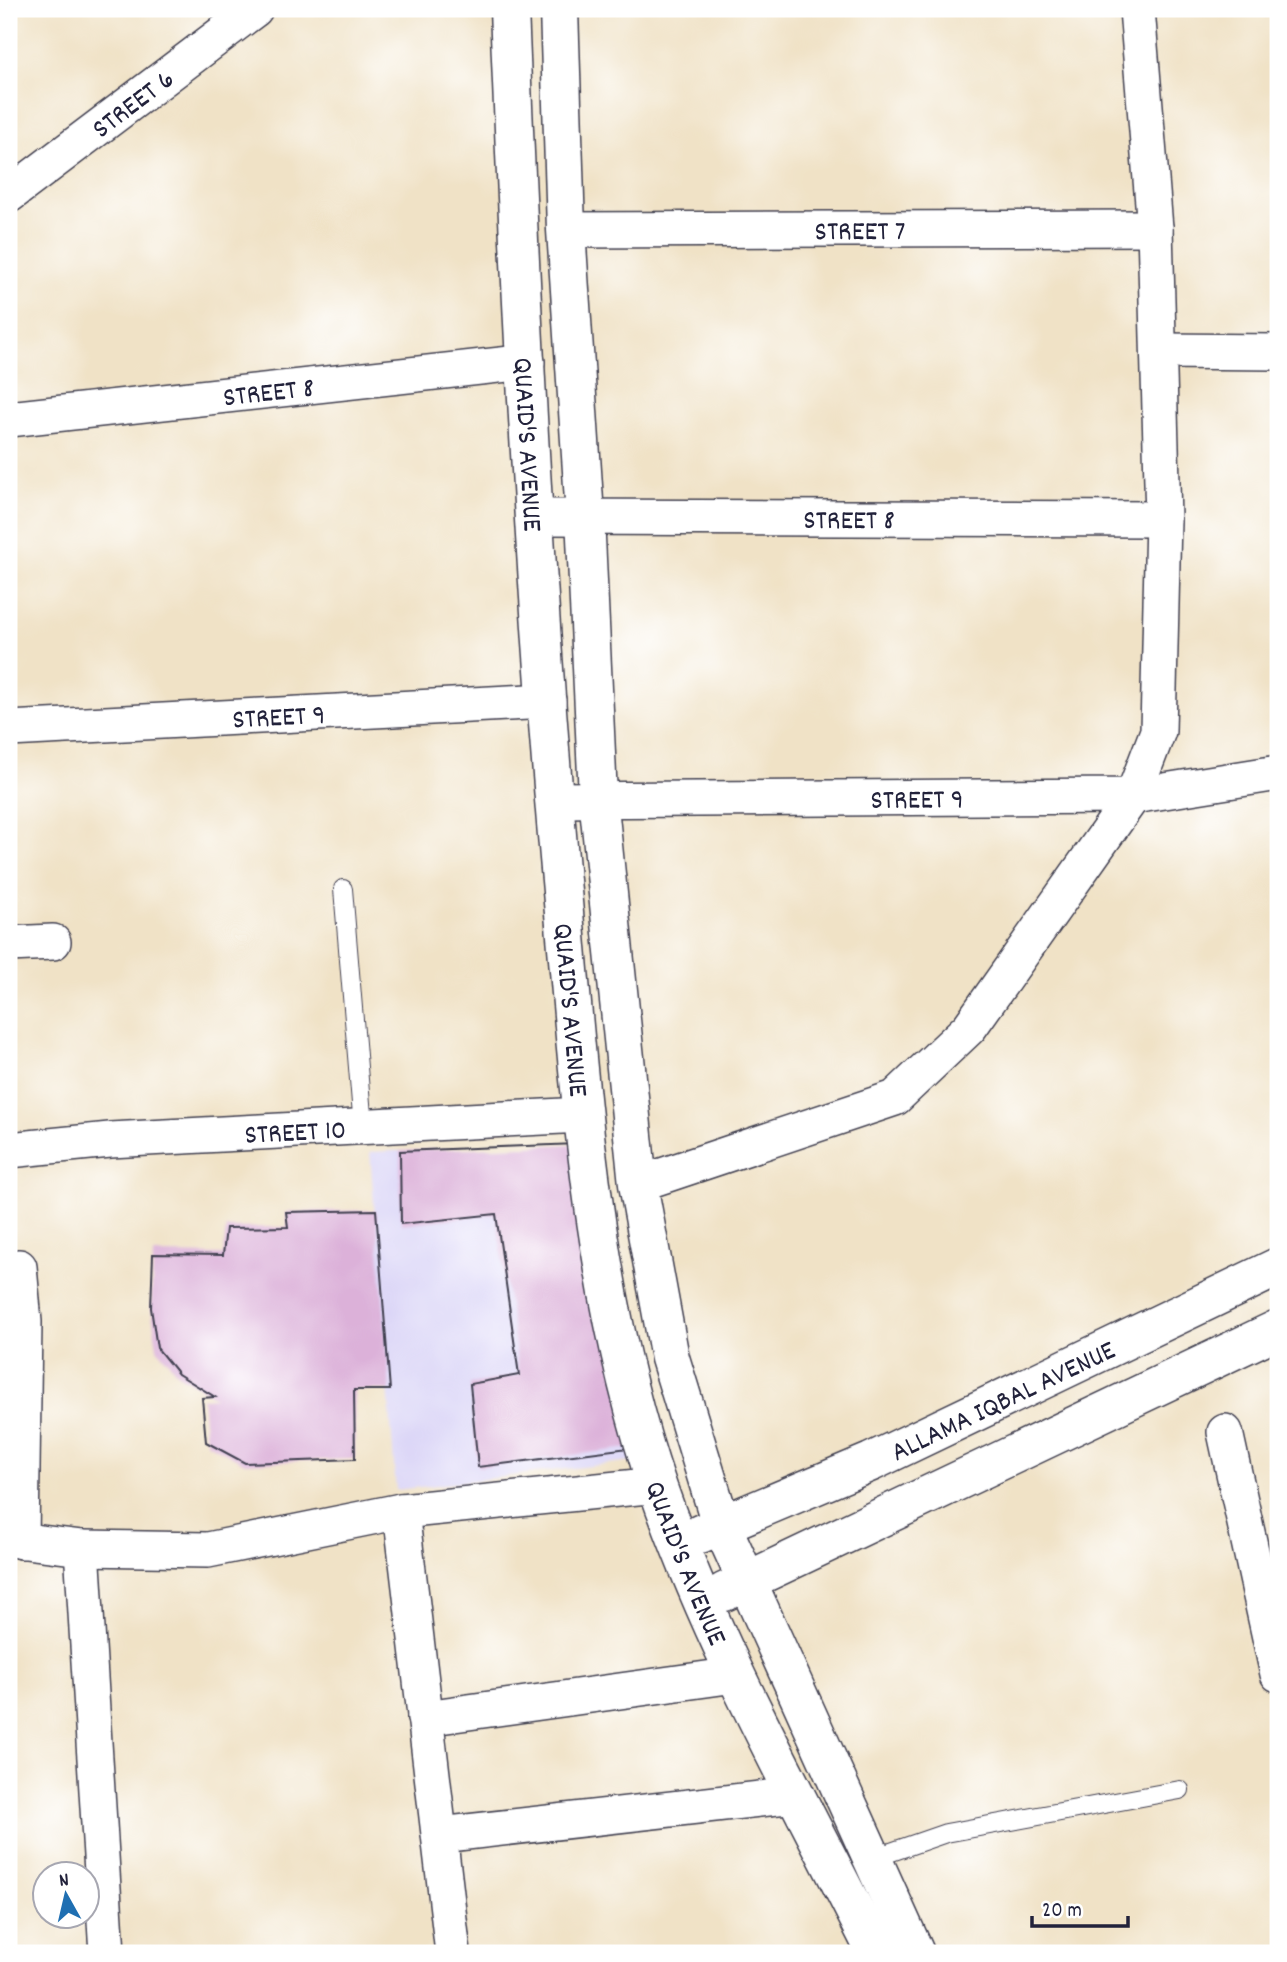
<svg xmlns="http://www.w3.org/2000/svg" width="1287" height="1962" viewBox="0 0 1287 1962" font-family="Dekko,sans-serif">
  <rect width="100%" height="100%" fill="#fff"/>
  <filter id="ink" filterUnits="userSpaceOnUse"><feTurbulence type="fractalNoise" baseFrequency=".0143" numOctaves="2"/><feDisplacementMap in="SourceGraphic" scale="14" xChannelSelector="R" yChannelSelector="G"/><feConvolveMatrix kernelMatrix="1 2 1 2 8 2 1 2 1" color-interpolation-filters="sRGB"/></filter>
  <filter id="wash" filterUnits="userSpaceOnUse"><feTurbulence type="fractalNoise" baseFrequency=".00686" numOctaves="4" result="noise"/><feDisplacementMap in="SourceGraphic" scale="28" xChannelSelector="R" yChannelSelector="G"/><feGaussianBlur stdDeviation="1.57" result="paint"/><feColorMatrix in="noise" values="0 0 0 0 0 0 0 0 0 0 0 0 0 0 0 0 0 1.4 0 .05"/><feComposite in="paint" operator="in"/></filter>
  <g filter="url(#wash)">
    <rect width="100%" height="100%" fill="#f0e2c6"/>
    <path fill="#dbd6f7" d="M577,1144L632,1461L396,1490L370,1152Z"/>
    <g id="blocks">
      <g fill="#dcb1d9">
        <path d="M577,1144L629,1448L478,1467L470,1384L519,1375L496,1214L401,1224L400,1151Z"/>
        <path d="M376,1210L390,1390H354L355,1459L245,1463L206,1442L202,1398L215,1397L178,1374L157,1348L151,1308L153,1254L223,1255L226,1228L288,1227L286,1212Z"/>
      </g>
    </g>
  </g>
  <g filter="url(#ink)">
    <use href="#blocks" fill-opacity="0" stroke="#413f50" stroke-width="2"/>
    <g fill="none" stroke-linecap="round" stroke-linejoin="round">
      <defs>
        <g id="service">
          <path d="M343,889L363,1127"/>
          <path d="M868,1860L946,1833L1180,1790"/>
        </g>
        <g id="minor">
          <path id="s1" d="M9,195L255,9"/>
          <path id="s2" d="M566,230L1155,228"/>
          <path d="M1160,351L1278,352"/>
          <path id="s3" d="M9,419L527,362"/>
          <path id="s4" d="M536,517L1163,519"/>
          <path id="s5" d="M9,729L548,701"/>
          <path id="s6" d="M553,800L1133,796L1278,773"/>
          <path d="M9,944L53,942"/>
          <path id="s7" d="M9,1150L110,1140L582,1115"/>
          <path d="M638,1184L895,1098L969,1028L1133,796L1158,731L1163,519L1155,228L1137,9"/>
          <path d="M19,1267L24,1322L21,1541"/>
          <path d="M1225,1432L1278,1674"/>
          <path d="M401,1511L453,1953"/>
          <path d="M9,1539L82,1548L208,1550L401,1511L657,1485"/>
          <path d="M82,1548L107,1953"/>
          <path d="M425,1718L735,1675"/>
          <path d="M440,1835L796,1795"/>
        </g>
        <g id="tertiary">
          <path id="s8" d="M509,9C521,310 536,613 564,913C581,1106 595,1305 658,1488C714,1650 800,1800 876,1953"/>
          <path d="M559,9L566,230L585,516L598,797L638,1184L670,1358L721,1524L915,1953"/>
          <path id="s9" d="M700,1534L871,1462L1278,1267"/>
          <path d="M724,1592L1278,1329"/>
        </g>
      </defs>
      <use href="#service" stroke="#413f50" stroke-width="20"/>
      <use href="#minor" stroke="#413f50" stroke-width="38"/>
      <use href="#tertiary" stroke="#413f50" stroke-width="41"/>
      <use href="#service" stroke="#fff" stroke-width="18"/>
      <use href="#minor" stroke="#fff" stroke-width="35"/>
      <use href="#tertiary" stroke="#fff" stroke-width="38"/>
    </g>
  </g>
  <g text-anchor="middle" stroke-width="5" stroke-linejoin="round" paint-order="stroke">
    <g font-size="28" fill="#22223b" stroke="#fff">
      <text dy="10" stroke="none"><textPath href="#s1" startOffset="154">STREET 6</textPath></text>
      <text dy="10" stroke="none"><textPath href="#s2" startOffset="294">STREET 7</textPath></text>
      <text dy="10" stroke="none"><textPath href="#s3" startOffset="261">STREET 8</textPath></text>
      <text dy="10" stroke="none"><textPath href="#s8" startOffset="436">QUAID'S AVENUE</textPath></text>
      <text dy="10" stroke="none"><textPath href="#s4" startOffset="313">STREET 8</textPath></text>
      <text dy="10" stroke="none"><textPath href="#s5" startOffset="270">STREET 9</textPath></text>
      <text dy="10" stroke="none"><textPath href="#s6" startOffset="364">STREET 9</textPath></text>
      <text dy="10" stroke="none"><textPath href="#s8" startOffset="1003">QUAID'S AVENUE</textPath></text>
      <text dy="10" stroke="none"><textPath href="#s7" startOffset="287">STREET 10</textPath></text>
      <text dy="10" stroke="none"><textPath href="#s9" startOffset="331">ALLAMA IQBAL AVENUE</textPath></text>
      <text dy="10" stroke="none"><textPath href="#s8" startOffset="1570">QUAID'S AVENUE</textPath></text>
    </g>
  </g>
  <rect width="1287" height="1962" fill="none" stroke="#fff" stroke-width="35"/>
  <g transform="translate(66 1895) rotate(352)"><circle r="33" fill="#ffffff" stroke="#a7a7b1" stroke-width="2"/>
  <path d="M0-5L12 26L0 18L-12 26Z" fill="#1f6fb2"/>
  <text y="-10" font-size="19" font-weight="bold" text-anchor="middle" fill="#22223b">N</text>
  </g>
  <path d="M1032 1916v10h96v-10" fill="none" stroke="#22223b" stroke-width="3.5"/>
  <text x="1042" y="1916" font-size="21" fill="#22223b" stroke="#ffffff" stroke-width="5" paint-order="stroke">20 m</text>
</svg>
